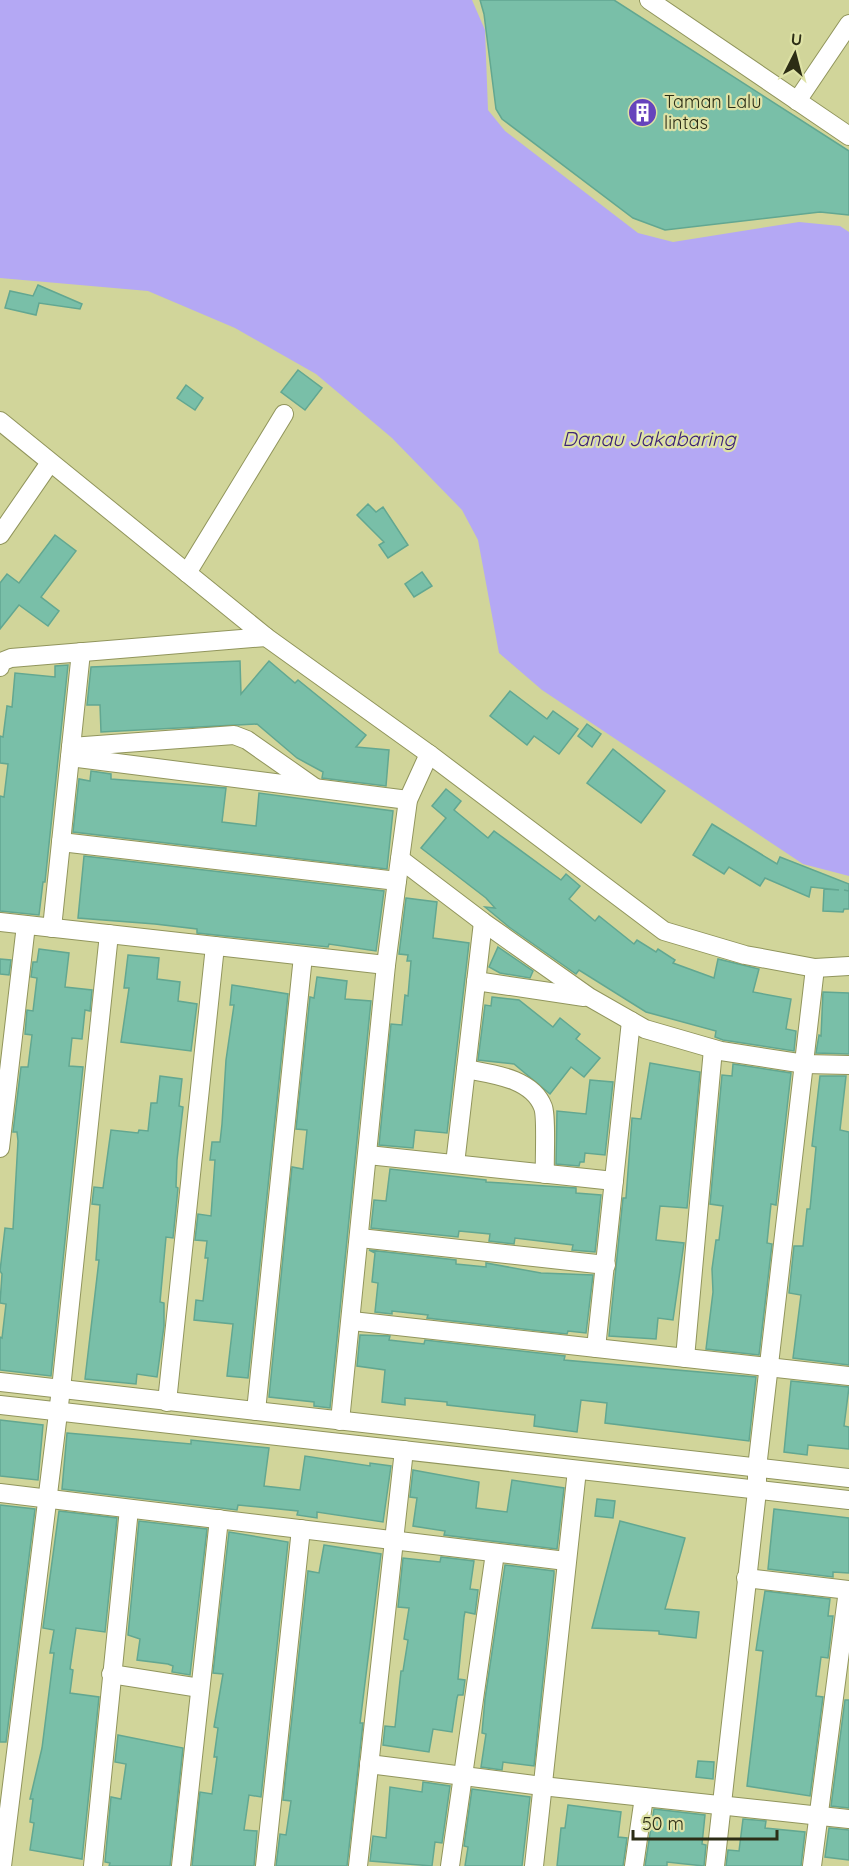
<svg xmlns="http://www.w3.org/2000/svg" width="849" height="1866" viewBox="0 0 849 1866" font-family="Quicksand,sans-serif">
  <rect width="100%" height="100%" fill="#d1d59a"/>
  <path fill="#b4a8f4" d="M0,0H472L485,30L488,110L505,131L638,233L673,242L799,222L840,226L849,232V876L803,864L542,690L499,653L478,540L462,510L392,438L316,374L235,328L148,291L0,278Z"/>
  <g fill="#79bfa8" stroke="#62a791" stroke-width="1.5">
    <path d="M480,0H614L849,151V215L820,212L665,230L633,218L502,119L496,109L484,14Z"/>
    <path d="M38,285L82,304L80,309L39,303L36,315L5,308L10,291L33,296Z"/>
    <path d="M298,370L322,388L305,410L281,392Z"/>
    <path d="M186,385L203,398L195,410L177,398Z"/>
    <path d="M368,504L376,512L383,507L408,545L388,558L379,545L384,542L357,515Z"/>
    <path d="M55,535L76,551L41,597L59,611L48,626L19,605L0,629V583L7,574L19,583Z"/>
    <path d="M422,572L432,586L414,597L405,584Z"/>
    <path d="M240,661L241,694L269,661L295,683L298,680L366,735L356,747L389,750L386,786L322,778L323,772L297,758L257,724L101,732L100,705H87L91,667Z"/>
    <path d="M68,665L45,882H43L39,915L0,911V796L4,797L8,764L0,763V736L3,737L7,706L12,707L15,673L55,677V666Z"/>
    <path d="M510,691L547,719L553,711L578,729L559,754L534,736L527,745L490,716Z"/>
    <path d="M587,724L601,734L592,747L578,736Z"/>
    <path d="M613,749L665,791L641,823L587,783Z"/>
    <path d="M91,771L111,774V779L226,788L222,822L256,826L259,793L393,811L387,869L73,832L79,779L90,781Z"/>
    <path d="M446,789L461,801L454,810L488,838L494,831L561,880L566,874L580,886L569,899L595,921L599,916L634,944L637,940L656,952L658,949L675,960L673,963L714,978L718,959L759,969L753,992L791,999L786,1029L796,1031L794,1051L723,1040L715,1037L716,1031L646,1012L579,970L576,974L509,927L485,907L495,908L486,898L421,848L446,818L432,806Z"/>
    <path d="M712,824L777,864L780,857L849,884V891L844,890L849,891V909H844L843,912L823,911L824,889L839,890L811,887L809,897L765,878L760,886L729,867L724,874L693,855Z"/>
    <path d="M84,856L384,891L376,951L329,944L328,947L197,933V929L155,924L78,918Z"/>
    <path d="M406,898L437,902L433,938L469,943L447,1133L415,1130L413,1148L379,1145L391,1024L402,1025L405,995L408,996L411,961H407L408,955L399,954Z"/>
    <path d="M498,947L533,971L530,978L500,973L489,967Z"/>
    <path d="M39,949L69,953L65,987L92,990L90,1011L85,1010L82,1039L72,1038L69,1066L83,1067L51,1376L0,1370V1337L2,1338L6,1304L0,1303L2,1274L0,1271L5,1228L13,1229L18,1141L17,1132H13L21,1067H28L32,1035L25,1034L27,1010L33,1011L37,978L31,977L33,962H37Z"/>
    <path d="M128,955L159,958L157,979L180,982L178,1001L197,1004L191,1051L121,1042L129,988H124Z"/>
    <path d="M0,959L11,960L9,975L0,974Z"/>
    <path d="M317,977L347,981L345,999L371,1001L330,1408L314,1406V1402L269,1397L292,1167L303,1169L307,1130L296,1129L310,997L314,998Z"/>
    <path d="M232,985L288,994L248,1378L227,1376L233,1324L194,1320L196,1300L203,1301L208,1258H205L207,1241L195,1240L198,1214L211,1216L215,1160H210L212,1142H220L222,1124L226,1060L234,1005H230Z"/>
    <path d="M823,992L849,993V1054L816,1053L819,1035L821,1036Z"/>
    <path d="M492,997L519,1000L553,1027L560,1018L580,1034L576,1039L600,1058L584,1077L571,1067L550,1094L514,1064L478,1060L485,1005L491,1006Z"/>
    <path d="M650,1063L700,1072L687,1208L660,1206L656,1240L684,1243L673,1320L658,1318L656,1339L609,1336L623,1198H626L632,1118L641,1119Z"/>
    <path d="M733,1064L791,1073L776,1205L771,1204L767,1243L772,1244L759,1355L706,1349L713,1292L712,1269L716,1240H719L723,1206L710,1204L722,1075L732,1076Z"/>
    <path d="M160,1076L182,1079L179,1106L183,1107L177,1160L176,1187L178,1188L173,1238L166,1237L160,1302L164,1303V1326L157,1377L137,1374L136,1384L85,1379L99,1260H96L100,1205L92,1204L94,1187L103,1188L111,1130L138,1133L139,1130L148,1131L151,1103H157Z"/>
    <path d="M820,1076H846L840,1130L849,1132V1365L793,1358L801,1295L789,1293L794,1246H803L807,1209H810L816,1147L812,1146Z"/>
    <path d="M590,1080L613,1082L605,1155L585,1153L584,1162H580L579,1166L556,1164L557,1111L586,1114Z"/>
    <path d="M390,1169L486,1180V1182L576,1188V1193L601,1195L595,1252L572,1250L573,1245L515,1238L514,1244L489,1241L490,1234L459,1231L458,1237L371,1228L374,1200L386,1201Z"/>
    <path d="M369,1250L456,1260V1264L486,1267V1263L541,1273L593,1275L586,1333L568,1331L567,1334L427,1318L428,1315L392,1311V1314L375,1312L378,1283L372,1282L375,1253Z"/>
    <path d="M360,1335L390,1336L389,1340L424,1344L425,1340L565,1356L564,1360L756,1377L749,1441L605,1423L607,1403L581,1400L577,1432L534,1426L535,1415L447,1405V1402L405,1398V1405L382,1402L385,1370L357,1366Z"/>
    <path d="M791,1381L849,1387L844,1426L849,1427V1449L808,1445L807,1455L784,1452Z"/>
    <path d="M0,1420L43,1425L38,1480L0,1476Z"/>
    <path d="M67,1433L191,1444V1440L269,1448L264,1486L300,1490L305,1456L370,1466V1463L391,1466L383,1522L317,1512V1518L297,1515L298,1511L238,1505L237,1510L62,1489Z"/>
    <path d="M413,1470L479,1482L476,1508L507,1512L512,1480L564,1488L557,1549L444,1535L445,1531L413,1526L417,1498L410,1497Z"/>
    <path d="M597,1499L615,1501L613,1518L595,1516Z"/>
    <path d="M0,1505L35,1509L6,1742H0Z"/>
    <path d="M774,1509L849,1518V1573L833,1572V1577L768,1569Z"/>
    <path d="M59,1511L117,1518L105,1632L76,1628L70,1669L73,1670L70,1693L99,1697L82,1859L30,1850L34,1823L30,1822L33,1799H30L42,1748L54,1653H50L54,1630L43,1628Z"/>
    <path d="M139,1521L207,1529L190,1675L172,1672L173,1666L168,1664L137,1660L140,1639L128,1635Z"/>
    <path d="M620,1521L685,1538L665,1609L699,1612L696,1638L659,1634V1631L592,1628Z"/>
    <path d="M229,1532L288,1542L261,1797L249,1795L244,1830L257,1831L254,1866H192L200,1792L212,1794L217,1757H214L218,1728L214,1727L223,1674L213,1673Z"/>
    <path d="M324,1545L381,1554L360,1723H363L347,1866H276L280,1834L286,1835L291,1801L283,1800L308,1571L319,1573Z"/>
    <path d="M441,1557L474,1561L470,1589L478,1590L475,1614L465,1612L464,1617L458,1679L465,1680L463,1695H458L457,1698L452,1732L433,1729L429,1752L383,1745L385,1726L395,1727L401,1671H403L408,1640L404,1639L409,1608L398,1607L403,1558L440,1562Z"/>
    <path d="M505,1565L554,1571V1574L534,1766L503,1762L502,1770L481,1767L486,1734L482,1733L485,1699Z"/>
    <path d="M765,1591L830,1599L828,1616H833L828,1658L821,1657L816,1696L823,1697L810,1796L747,1786L763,1651L756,1650Z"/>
    <path d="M845,1700H849V1808L831,1806Z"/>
    <path d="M118,1735L183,1748L170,1866H109L110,1863L105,1862L111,1797L121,1799L126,1764L115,1762Z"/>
    <path d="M698,1761L714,1762L713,1779L696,1777Z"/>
    <path d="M423,1782L450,1786L442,1843L435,1842L432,1866L370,1861L373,1836L386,1838L390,1787L422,1792Z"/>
    <path d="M472,1789L530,1797L522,1866H465L468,1847L464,1846Z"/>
    <path d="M568,1805L621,1812L618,1837L627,1838L623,1866H557L561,1828H565Z"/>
    <path d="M654,1809L705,1815L702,1844L706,1845L704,1866L667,1862V1866H645Z"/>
    <path d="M743,1819L766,1821L765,1828L805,1832L801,1866H726L728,1850L739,1851Z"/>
    <path d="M829,1828L849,1830V1860L825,1857Z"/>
  </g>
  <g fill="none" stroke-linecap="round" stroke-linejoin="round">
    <defs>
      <g id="street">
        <path d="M649,0L849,136"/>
        <path d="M797,101L849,24"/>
        <path d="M0,421L266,637L429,754L664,931L745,955L815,968L849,966"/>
        <path d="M0,535L49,464"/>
        <path d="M187,573L284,414"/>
        <path d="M0,667L1,662L11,658L266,637"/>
        <path d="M71,747L234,735L247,740L314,787"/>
        <path d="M70,757L408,800"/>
        <path d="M61,842L397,881"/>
        <path d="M400,859L483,922L589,997L645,1029L721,1051L805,1064L849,1065"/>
        <path d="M0,922L386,965"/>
        <path d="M52,928L81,652"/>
        <path d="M476,981L584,997"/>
        <path d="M466,1069C492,1074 532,1078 543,1107C547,1117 544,1160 545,1174"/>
        <path d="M0,1148L26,925"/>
        <path d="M368,1155L614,1181"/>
        <path d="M455,1164L483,922"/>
        <path d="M360,1238L606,1265"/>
        <path d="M352,1321L849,1376"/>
        <path d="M596,1348L631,1021"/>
        <path d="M685,1358L713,1049"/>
        <path d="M0,1382L849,1478"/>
        <path d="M167,1402L215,946"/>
        <path d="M0,1405L849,1500"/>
        <path d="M256,1411L303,956"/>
        <path d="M340,1421L386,965L397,881L408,800L429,754"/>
        <path d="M0,1493L566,1561"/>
        <path d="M746,1578L849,1590"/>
        <path d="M111,1674L200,1688"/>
        <path d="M369,1764L542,1786L849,1819"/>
        <path d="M2,1866L61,1389L109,934"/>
        <path d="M93,1866L129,1509"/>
        <path d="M181,1866L219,1519"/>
        <path d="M265,1866L301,1529"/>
        <path d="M358,1866L404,1450"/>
        <path d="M450,1866L495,1553"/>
        <path d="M534,1866L577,1470"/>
        <path d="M634,1866L644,1797"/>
        <path d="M715,1866L757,1491V1468L815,968"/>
        <path d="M812,1866L848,1590"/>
      </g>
    </defs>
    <use href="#street" stroke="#91955c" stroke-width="20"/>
    <use href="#street" stroke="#fff" stroke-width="18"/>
  </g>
  <defs>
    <symbol id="building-disc" viewBox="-11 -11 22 22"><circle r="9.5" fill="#6643bc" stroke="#dee2a6"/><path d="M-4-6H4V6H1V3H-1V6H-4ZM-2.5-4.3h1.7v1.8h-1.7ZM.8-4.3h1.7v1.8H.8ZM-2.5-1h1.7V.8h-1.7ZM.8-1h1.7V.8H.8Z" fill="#fff"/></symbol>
  </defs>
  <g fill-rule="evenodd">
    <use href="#building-disc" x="626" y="96" width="33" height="33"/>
  </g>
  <g text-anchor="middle" stroke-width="4.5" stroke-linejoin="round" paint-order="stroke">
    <g font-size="18" fill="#2c2d15" stroke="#dee2a6" text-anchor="start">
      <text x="664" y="108">Taman Lalu<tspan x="664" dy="21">lintas</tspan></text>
    </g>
    <g font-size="20" font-style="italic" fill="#3c2278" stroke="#dee2a6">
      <text x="649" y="446">Danau Jakabaring</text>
    </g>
  </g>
  <g transform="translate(795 54) rotate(6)" stroke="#dee2a6" stroke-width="4.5" paint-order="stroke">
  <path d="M0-4.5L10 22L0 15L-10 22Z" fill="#2c2d15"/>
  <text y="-9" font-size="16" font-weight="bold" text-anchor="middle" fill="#2c2d15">U</text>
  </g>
  <path d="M633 1830v9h144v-9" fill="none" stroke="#2c2d15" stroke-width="3"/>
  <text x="642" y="1830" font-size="18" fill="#2c2d15" stroke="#dee2a6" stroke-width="4.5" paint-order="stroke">50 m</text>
</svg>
